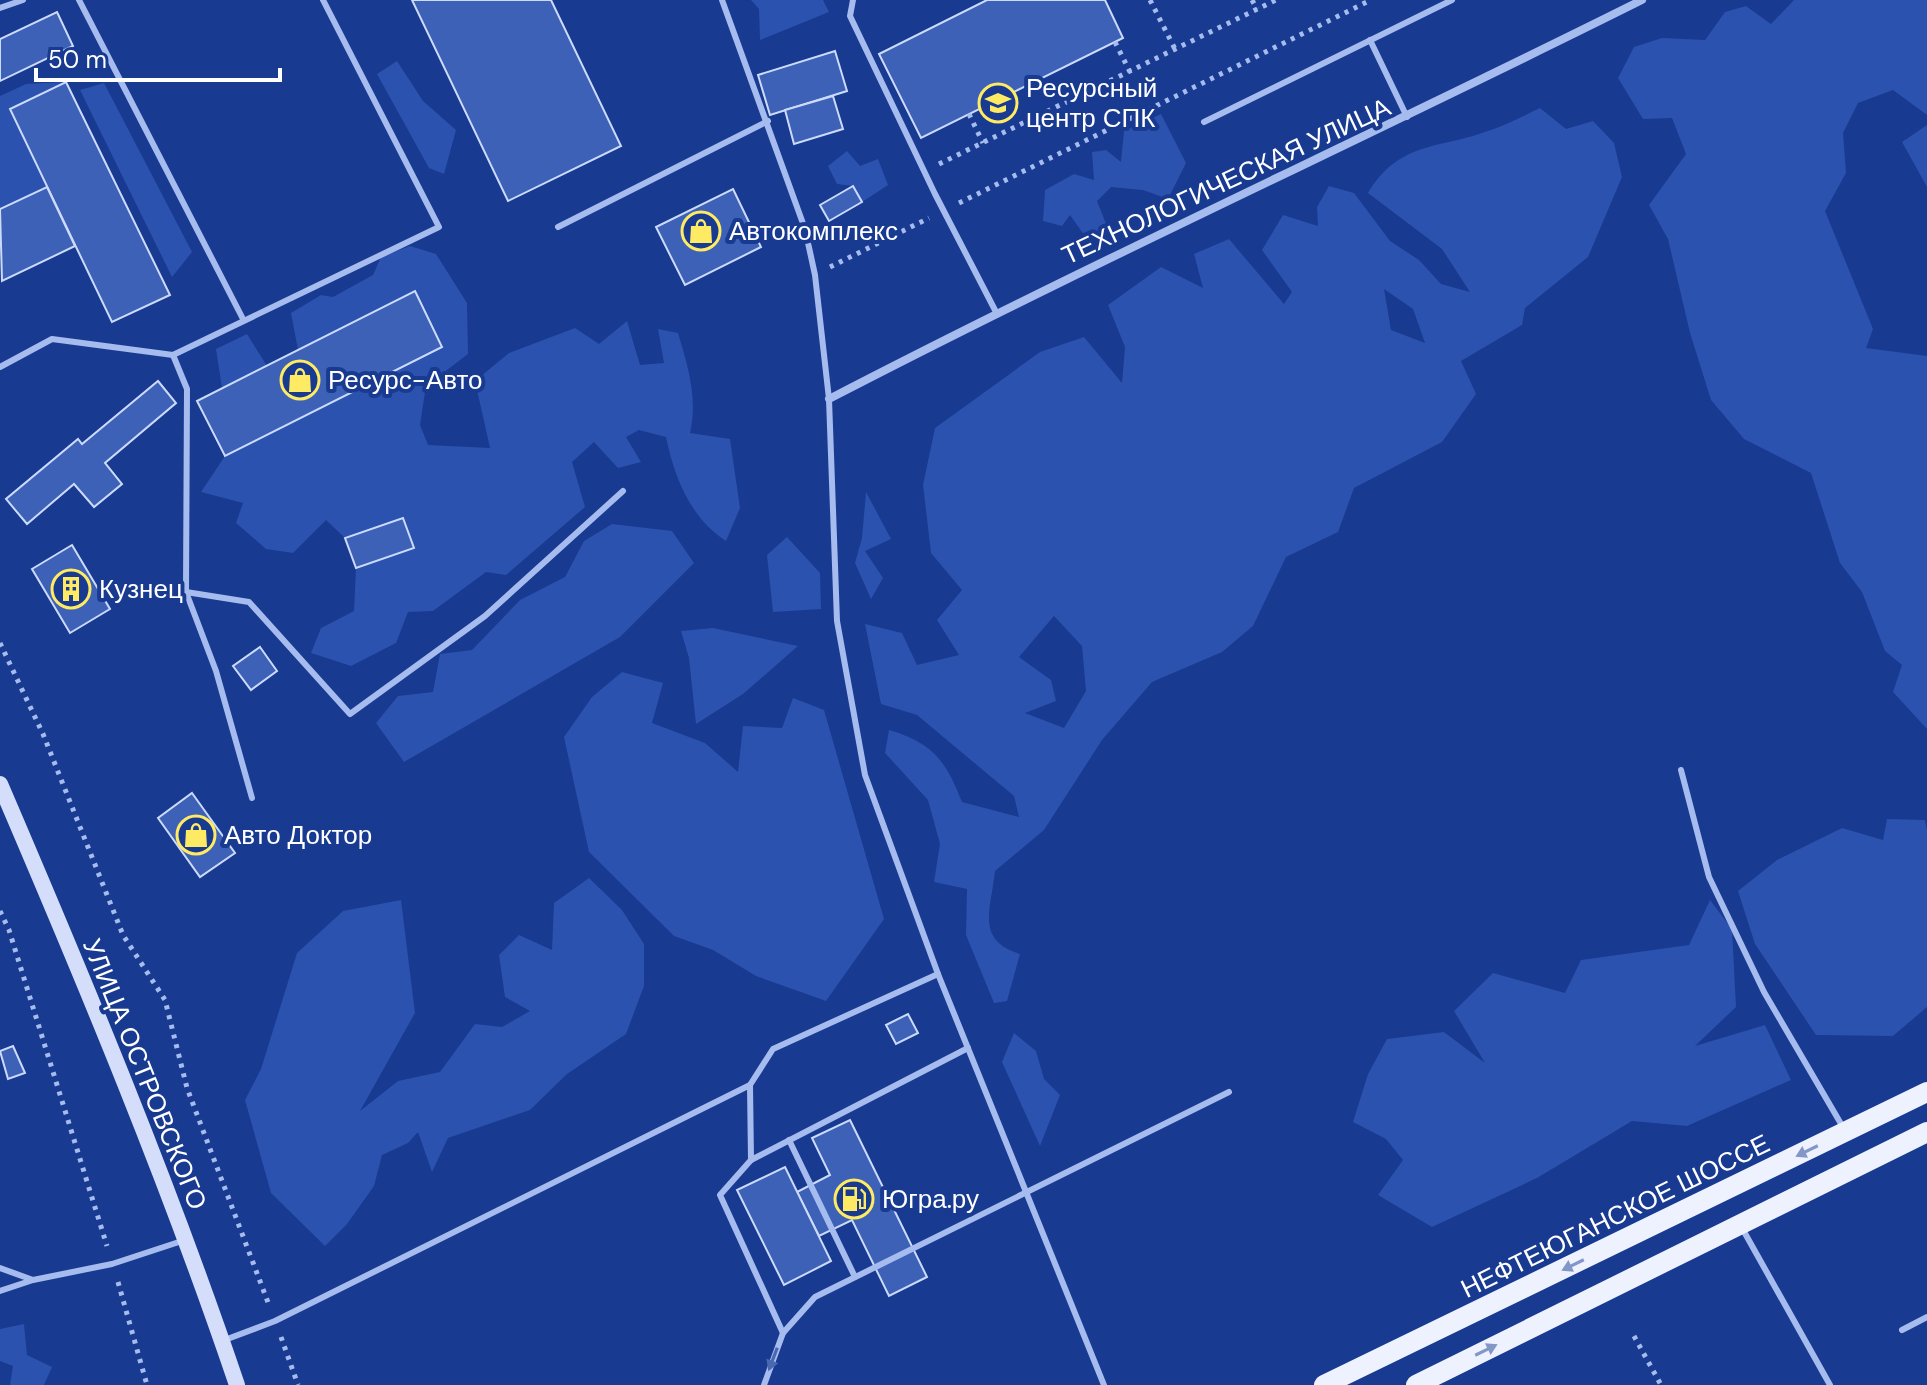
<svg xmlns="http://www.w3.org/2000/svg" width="1927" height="1385" viewBox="0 0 1927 1385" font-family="'DM Sans',sans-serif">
  <rect width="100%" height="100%" fill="#183a90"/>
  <g fill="#2b52af" fill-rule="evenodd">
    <path d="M751,0H823L829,12L760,40L759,9Z"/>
    <path d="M1794,0H1927V115L1893,90L1858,103L1843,133L1846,173L1825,211L1873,329L1866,348L1927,356V729L1893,692L1902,665L1885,651L1862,592L1840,563L1811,473L1744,439L1711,400L1690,333L1668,239L1649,205L1686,154L1672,118L1643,119L1618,78L1634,47L1662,38L1705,40L1725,12L1746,6L1771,24Z"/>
    <path d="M397,61L423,101L456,130L444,174L429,168L377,74Z"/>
    <path d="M66,82L10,109L47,187L0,209V96L26,84Z"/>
    <path d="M104,83L192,252L172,277L80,90Z"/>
    <path d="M1540,108L1566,129L1593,121L1614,143L1622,177L1588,257L1525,308L1522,325L1461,361L1476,394L1442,442L1354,488L1338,532L1286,557L1253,626L1222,652L1152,682L1102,740L1044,830L995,871C991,910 975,940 1020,954L1007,1001L994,1003L966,935L967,889L934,882L940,844L928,800L885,753L889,730C933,743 946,761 962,802L1019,817L1014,796L917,715L881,704L865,624L902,633L917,665L959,655L937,620L962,590L931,553L923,485L935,428L1040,352L1084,337L1122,383L1125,347L1108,305L1161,267L1203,288L1194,254L1229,239L1284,304L1292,292L1262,250L1283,215L1318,226L1317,207L1329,186L1354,193L1390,241L1419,260L1441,284L1470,292L1442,249L1368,193C1399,141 1439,149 1488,131C1506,125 1523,116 1540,108ZM1384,289L1413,309L1425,343L1391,330ZM1054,616L1082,646L1086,691L1064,728L1025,713L1056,701L1051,680L1019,657Z"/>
    <path d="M1161,114L1186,163L1168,199L1143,190L1111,187L1097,201L1109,231L1087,239L1070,215L1062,226L1043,221L1045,190L1074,174L1094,180L1092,152L1106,150L1121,162L1124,131Z"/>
    <path d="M1927,125V187L1902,142Z"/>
    <path d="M847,151L860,166L878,159L888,185L862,202L853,186L837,184L828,166Z"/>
    <path d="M410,246L436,254L467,303L468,354L426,386L420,425L428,445L490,448L475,381L509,353L575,328L599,344L627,321L640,365L664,363L658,329L678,333C688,366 698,399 690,433L730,439L740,508L726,541C691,519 674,477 666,437L639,430L626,437L641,462L618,468L594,442L572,462L585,507L506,575L486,572L433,611L408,612L396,643L351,666L311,653L321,628L354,611L356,568L413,548L403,518L345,538L326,520L293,553L266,549L236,523L243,503L201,492L225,456L442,347L414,292L298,350L291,313L321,295L333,297L373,275L381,257Z"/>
    <path d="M247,334L267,366L222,388L216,349Z"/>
    <path d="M866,492L891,539L865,551L883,578L871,599L855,563L862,538Z"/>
    <path d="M612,524L672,531L694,563L620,637L404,762L376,723L398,696L433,692L440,654L472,650L520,600L565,577L584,541Z"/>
    <path d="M787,537L820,573L821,609L773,612L767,555Z"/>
    <path d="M713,628L798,646L743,694L696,724L689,658L681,631Z"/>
    <path d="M622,672L663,683L652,723L705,743L738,772L743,726L782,728L793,698L824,710L884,919L826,1001L756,976L713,950L674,936L589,852L564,737L592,697Z"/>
    <path d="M1887,819L1925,820L1927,830V1007L1893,1036L1816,1035L1755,944L1738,891L1777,860L1842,828L1883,840Z"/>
    <path d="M589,878L622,910L644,944V986L626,1034L567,1074L530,1110L448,1138L432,1172L418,1132L408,1143L382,1155L374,1186L347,1224L325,1246L271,1193L245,1100L261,1069L297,953L343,911L401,900L415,1013L360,1111L398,1081L440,1072L475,1024L502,1027L530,1011L505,997L499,955L519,935L552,950L554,903Z"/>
    <path d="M1710,900L1732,929L1736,1007L1695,1046L1765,1025L1791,1080L1687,1126L1632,1121L1537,1178L1432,1227L1378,1195L1403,1160L1386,1139L1353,1122L1368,1074L1387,1039L1444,1032L1485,1063L1454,1011L1493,973L1565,993L1581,960L1689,945Z"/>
    <path d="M1014,1033L1036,1051L1044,1079L1060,1095L1040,1146L1002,1062Z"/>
    <path d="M24,1324L27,1355L52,1367L44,1385H10L13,1366L0,1361V1329Z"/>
  </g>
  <g fill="#3d61b7" stroke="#ccdafb" stroke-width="2">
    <path d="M412,0H551L621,146L508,201Z"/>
    <path d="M987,0H1105L1123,38L921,138L879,54Z"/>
    <path d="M57,12L73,46L0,81V39Z"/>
    <path d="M835,51L847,91L770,115L758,75Z"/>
    <path d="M66,82L170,295L112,322L10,109Z"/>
    <path d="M833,96L843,129L794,144L785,110Z"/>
    <path d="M853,186L862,202L829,221L820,205Z"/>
    <path d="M47,187L75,246L2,281L0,209Z"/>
    <path d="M733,189L761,247L685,285L656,227Z"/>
    <path d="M415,291L442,347L225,456L197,401Z"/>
    <path d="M158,381L176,403L105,463L122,484L94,507L74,484L27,524L6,499L78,439L82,444Z"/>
    <path d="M403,518L414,548L356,568L345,538Z"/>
    <path d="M72,545L110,609L70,633L32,569Z"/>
    <path d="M260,647L277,671L251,690L233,666Z"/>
    <path d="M192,793L235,853L200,877L158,818Z"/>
    <path d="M908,1014L918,1033L896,1044L886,1025Z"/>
    <path d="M13,1046L25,1073L8,1079L0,1051Z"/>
    <path d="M850,1120L927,1277L889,1296L852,1220L819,1236L797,1192L830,1175L812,1138Z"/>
    <path d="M785,1167L831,1261L784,1285L737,1190Z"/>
  </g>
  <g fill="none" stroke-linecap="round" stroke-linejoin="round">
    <g stroke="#a6bcef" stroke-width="5" stroke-dasharray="4 6" stroke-linecap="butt">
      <path d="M1150,0L1175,49"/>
      <path d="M1252,0L1257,9"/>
      <path d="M1115,42L1130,72"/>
      <path d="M969,114L983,143"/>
      <path d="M939,164L1276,0"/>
      <path d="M959,203L1371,0"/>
      <path d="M830,267L929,218"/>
      <path d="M0,643L43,734L123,935L165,1000L187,1088L269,1305"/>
      <path d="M0,911L9,930L107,1246"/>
      <path d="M118,1282L147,1385"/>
      <path d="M1634,1336L1661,1385"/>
      <path d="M281,1337L298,1385"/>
    </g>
    <g stroke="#a6bcef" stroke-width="6">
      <path d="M79,0L243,319"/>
      <path d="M722,0L805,229L815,275L829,399L837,621L865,775L938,974L1104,1385"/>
      <path d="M853,0L850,16L935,194L996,312"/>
      <path d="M0,8L23,0"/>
      <path d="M1370,40L1407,117"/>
      <path d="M1204,122L1452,0"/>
      <path d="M558,227L768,121"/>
      <path d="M173,355L187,389L186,592L216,671L252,798"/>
      <path d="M0,367L52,339L173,355L439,227L323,0"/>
      <path d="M186,592L249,602L350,714L485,616L623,491"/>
      <path d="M1681,770L1709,877L1764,992L1844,1129"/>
      <path d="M789,1140L855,1277"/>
      <path d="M751,1160L750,1085L773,1049L938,974"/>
      <path d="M1742,1228L1830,1385"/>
      <path d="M0,1268L33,1280L112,1264L182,1241"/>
      <path d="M0,1291L33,1280"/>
      <path d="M1902,1330L1927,1317"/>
      <path d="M783,1333L720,1195L751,1160L968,1048"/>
      <path d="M222,1341L275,1321L750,1085"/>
      <path d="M764,1385L783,1333L815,1297L1229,1092"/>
    </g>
    <path stroke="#a6bcef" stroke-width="8" d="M829,399C1097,260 1372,135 1642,0"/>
    <path stroke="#d4defb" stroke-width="16" d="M0,784C85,982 168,1181 237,1385"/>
    <g stroke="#eef2ff" stroke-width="20">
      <path d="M1324,1385L1927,1092"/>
      <path d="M1416,1385L1927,1132"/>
    </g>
  </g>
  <defs><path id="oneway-solid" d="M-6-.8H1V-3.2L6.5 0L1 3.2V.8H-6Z" transform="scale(2)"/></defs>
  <g fill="#8396c8">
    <use href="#oneway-solid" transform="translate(1807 1151) rotate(154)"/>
    <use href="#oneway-solid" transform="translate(1573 1265) rotate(154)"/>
    <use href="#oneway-solid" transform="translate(1486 1350) rotate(-26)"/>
  </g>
  <use fill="#4a68b1" href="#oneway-solid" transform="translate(773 1359) rotate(111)"/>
  <defs>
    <symbol id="university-ring" viewBox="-11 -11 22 22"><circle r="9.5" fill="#183a90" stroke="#ffea64" stroke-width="1.5"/><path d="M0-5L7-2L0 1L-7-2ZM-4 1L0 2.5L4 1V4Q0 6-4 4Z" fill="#ffea64"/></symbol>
    <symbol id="shop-ring" viewBox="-11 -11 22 22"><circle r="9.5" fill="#183a90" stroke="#ffea64" stroke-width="1.5"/><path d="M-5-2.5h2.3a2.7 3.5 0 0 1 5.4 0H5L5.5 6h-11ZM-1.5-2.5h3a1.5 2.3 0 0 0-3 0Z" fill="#ffea64"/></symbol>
    <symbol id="building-ring" viewBox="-11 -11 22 22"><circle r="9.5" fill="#183a90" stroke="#ffea64" stroke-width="1.5"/><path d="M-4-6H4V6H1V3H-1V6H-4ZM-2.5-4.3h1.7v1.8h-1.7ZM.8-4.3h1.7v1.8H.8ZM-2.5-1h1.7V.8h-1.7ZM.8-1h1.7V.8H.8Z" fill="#ffea64"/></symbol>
    <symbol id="fuel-ring" viewBox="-11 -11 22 22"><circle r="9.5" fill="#183a90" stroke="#ffea64" stroke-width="1.5"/><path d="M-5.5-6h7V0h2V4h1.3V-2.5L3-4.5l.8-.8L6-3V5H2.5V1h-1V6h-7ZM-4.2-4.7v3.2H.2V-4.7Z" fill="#ffea64"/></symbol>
  </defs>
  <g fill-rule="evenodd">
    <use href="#university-ring" x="976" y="81" width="44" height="44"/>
    <use href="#shop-ring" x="679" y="209" width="44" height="44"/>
    <use href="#shop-ring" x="278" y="358" width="44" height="44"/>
    <use href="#building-ring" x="49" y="567" width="44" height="44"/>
    <use href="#shop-ring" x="174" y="813" width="44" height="44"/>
    <use href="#fuel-ring" x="832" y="1177" width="44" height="44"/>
  </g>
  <g text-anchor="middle" stroke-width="8" stroke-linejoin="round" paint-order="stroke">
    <g font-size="26" fill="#fff" stroke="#183a90" text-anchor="start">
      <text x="1026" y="97">Ресурсный<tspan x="1026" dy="30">центр СПК</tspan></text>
      <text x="729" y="240">Автокомплекс</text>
      <text x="328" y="389">Ресурс-Авто</text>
      <text x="99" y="598">Кузнец</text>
      <text x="224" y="844">Авто Доктор</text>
      <text x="882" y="1208">Югра.ру</text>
    </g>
    <g font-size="26" fill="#fff" stroke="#183a90">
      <text transform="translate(1226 181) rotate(-25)" y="9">ТЕХНОЛОГИЧЕСКАЯ УЛИЦА</text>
      <text transform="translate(145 1074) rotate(68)" y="9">УЛИЦА ОСТРОВСКОГО</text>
      <text transform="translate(1615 1216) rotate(-26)" y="9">НЕФТЕЮГАНСКОЕ ШОССЕ</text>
    </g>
  </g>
  <path d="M36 68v12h244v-12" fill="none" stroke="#ffffff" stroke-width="4"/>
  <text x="48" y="68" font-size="24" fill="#ffffff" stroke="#183a90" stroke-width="6" paint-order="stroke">50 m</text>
</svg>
